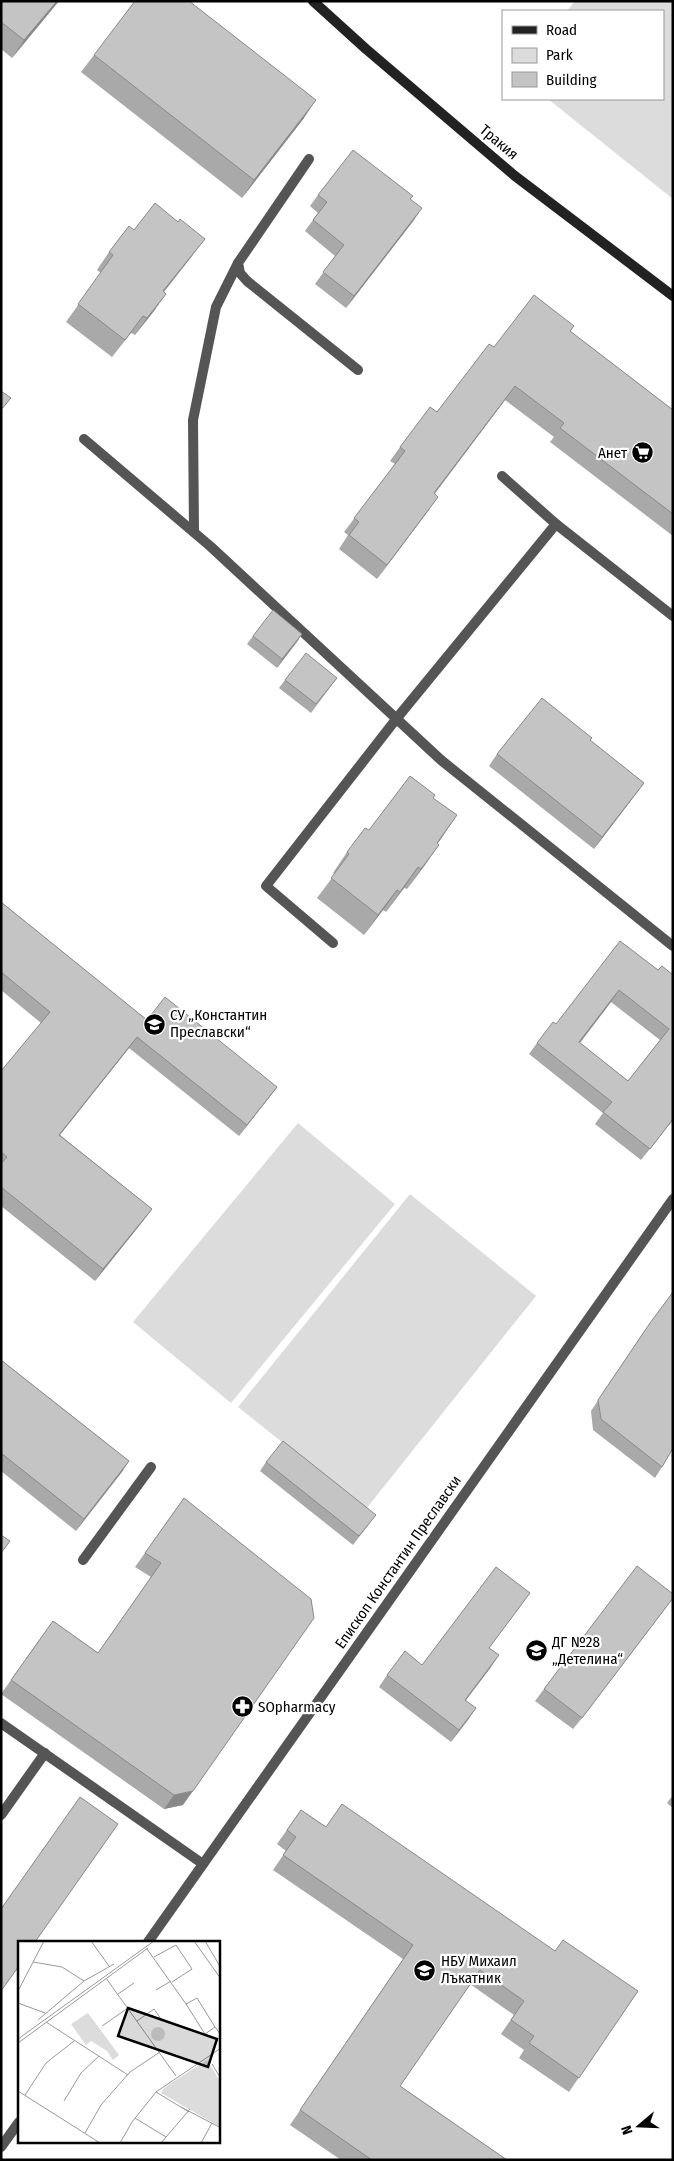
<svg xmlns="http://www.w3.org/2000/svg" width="674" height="2161" viewBox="0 0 674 2161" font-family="'Fira Sans Condensed',sans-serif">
  <rect width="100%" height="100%" fill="#fff"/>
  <g fill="#dcdcdc">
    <path d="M575,1H673V199L548,99H663V11H567Z"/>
    <path d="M298,1123L395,1204L231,1403L133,1322Z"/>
    <path d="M410,1194L536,1296L366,1509L238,1407Z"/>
  </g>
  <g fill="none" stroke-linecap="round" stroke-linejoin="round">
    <g stroke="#555" stroke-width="10">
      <path d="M309,159L238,263L240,273L247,281L358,370"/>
      <path d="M84,439L210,546L441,760L673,946"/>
      <path d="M502,476L556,524L673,616"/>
      <path d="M194,532L193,420L216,307L238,263"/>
      <path d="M333,943L266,886L397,718L556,524"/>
      <path d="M83,1560L151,1467"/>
      <path d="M1,1815L45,1753"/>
    </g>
    <path stroke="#555" stroke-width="10" d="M1,1723L203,1864"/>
    <g stroke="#555" stroke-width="10">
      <path d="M148,1942L673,1199"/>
      <path d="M1,2147L19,2122"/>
    </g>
    <path stroke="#222" stroke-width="10" d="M313,1L366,49L515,176L673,296"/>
  </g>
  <g fill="#a9a9a9" fill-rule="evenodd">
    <path d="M1,1H59L12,58L1,49Z"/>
    <path d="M94,55L304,118L242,198L81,72Z"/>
    <path d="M318,195L410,199L414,220L346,308L315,284L335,256L305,231L318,213L310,206Z"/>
    <path d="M134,230L192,256L164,292L154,311L135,335L131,333L112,357L66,322L101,273L97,270L109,252Z"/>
    <path d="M570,331L673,410V536L550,442L554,437L505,400L434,494L428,511L377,579L339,549L348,535L344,532L395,464L390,461L400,447L437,412L494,347Z"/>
    <path d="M302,634L277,668L247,644L253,636Z"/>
    <path d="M337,678L311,713L279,688L285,680Z"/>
    <path d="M591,741L644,783L594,849L489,766L497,754Z"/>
    <path d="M433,798L443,836L437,844L425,865L407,889L404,888L386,912L383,910L364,935L317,898L335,874L333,873L347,852L369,830Z"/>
    <path d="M1,902L147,1020L277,1087L268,1099L239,1136L129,1048L60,1135L152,1209L143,1221L95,1281L1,1206V1071L41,1023L1,990Z"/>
    <path d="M658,970L673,975V1120L641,1160L595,1124L603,1113L529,1054L537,1043L556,1024ZM611,1002L660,1040L628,1081L580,1043Z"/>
    <path d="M650,1323L662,1467L655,1478L593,1430L591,1411Z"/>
    <path d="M1,1360L129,1461L76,1531L1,1471Z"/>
    <path d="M266,1462L370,1523L353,1545L260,1471Z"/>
    <path d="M184,1498L183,1805L164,1809L1,1694L53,1621L98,1653L151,1577L135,1567Z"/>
    <path d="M530,1593L489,1648L491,1667L465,1701L476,1708L451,1742L379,1687L387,1675L422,1665Z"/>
    <path d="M673,1598L573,1729L535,1701L544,1689Z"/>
    <path d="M673,1795V1808L667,1803Z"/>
    <path d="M301,1810L326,1827L555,1951L638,1991L569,2092L519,2058L524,2050L501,2034L514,2015L470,1984L400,2086L507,2160H341L290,2125L403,1959L273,1870L286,1851L277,1844Z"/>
  </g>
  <g fill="#898989">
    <path d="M57,1H59L12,58L24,40Z"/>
    <path d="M316,100L304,118L242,198L254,180Z"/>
    <path d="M422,208L414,220L346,308L354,296Z"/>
    <path d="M205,239L192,256L150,309L163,291Z"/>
    <path d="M166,294L154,311L135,335L147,318Z"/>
    <path d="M515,386L505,400L424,508L434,493Z"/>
    <path d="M438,497L428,511L377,579L387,565Z"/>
    <path d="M302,634L297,642L277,668L282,659Z"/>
    <path d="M644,783L636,794L594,849L602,837Z"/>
    <path d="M457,815L443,836L423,863L437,843Z"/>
    <path d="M439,845L425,865L407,889L421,869Z"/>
    <path d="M418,867L404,888L386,912L400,892Z"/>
    <path d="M397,890L383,910L364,935L378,915Z"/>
    <path d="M619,990L611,1002L571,1054L579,1042Z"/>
    <path d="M137,1037L129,1048L51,1146L59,1135Z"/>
    <path d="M277,1087L268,1099L239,1136L247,1125Z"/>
    <path d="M152,1209L143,1221L95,1281L103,1269Z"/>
    <path d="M129,1461L122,1472L76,1531L84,1519Z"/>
    <path d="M673,1598L666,1607L573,1729L582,1718Z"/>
    <path d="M499,1655L491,1667L457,1712L465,1700Z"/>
    <path d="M476,1708L468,1720L451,1742L459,1730Z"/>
    <path d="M193,1791L183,1805L164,1809L174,1795Z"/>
  </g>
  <g fill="#c4c4c4" stroke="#898989" fill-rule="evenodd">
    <path d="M1,1H57L24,40L1,22Z"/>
    <path d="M135,1H189L316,100L254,180L94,55Z"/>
    <path d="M353,150L413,196L410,199L422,208L354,296L323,272L344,245L313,220L327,202L318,195Z"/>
    <path d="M155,203L178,222L180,219L205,239L163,291L166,294L147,318L143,316L125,340L78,304L113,255L109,252L129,226L134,230Z"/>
    <path d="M534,295L574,326L570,331L673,410V514L560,428L564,423L515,386L434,493L438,497L387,565L349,535L359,522L354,518L405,451L400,447L430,407L437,412L489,344L494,347Z"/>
    <path d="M1,391L11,398L1,410Z"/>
    <path d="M273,610L302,634L282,659L253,636Z"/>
    <path d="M306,653L337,678L316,704L285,680Z"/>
    <path d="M542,698L592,738L590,740L644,783L602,837L497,754Z"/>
    <path d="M410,776L435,795L433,798L457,815L437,843L439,845L421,869L418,867L400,892L397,890L378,915L331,878L349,854L347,852L365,828L369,830Z"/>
    <path d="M1,902L147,1020L165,997L277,1087L247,1125L137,1037L59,1135L152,1209L103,1269L1,1187V1164L7,1157L1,1152V1071L50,1012L1,972Z"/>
    <path d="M620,941L658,970L662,966L673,975V1119L650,1149L603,1112L612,1102L537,1043L553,1022L556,1024ZM619,990L669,1029L628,1081L579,1042Z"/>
    <path d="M673,1292V1448L662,1467L601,1419L598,1400L650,1323Z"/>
    <path d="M1,1360L129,1461L84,1519L1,1453Z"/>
    <path d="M283,1441L376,1515L359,1536L266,1462Z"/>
    <path d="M184,1498L311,1599L314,1618L193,1791L174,1795L11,1680L53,1621L98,1653L161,1563L145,1553Z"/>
    <path d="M1,1535L10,1541L1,1553Z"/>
    <path d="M637,1566L673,1594V1598L582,1718L544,1689Z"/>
    <path d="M496,1567L530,1593L489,1648L499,1655L465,1700L476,1708L459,1730L387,1675L405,1651L422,1665Z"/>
    <path d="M80,1797L118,1824L35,1942H19V1966L1,1991V1909Z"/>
    <path d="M342,1804L555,1951L563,1940L638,1991L579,2078L529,2043L534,2036L511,2020L524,2001L480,1970L400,2086L507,2160H372L300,2110L413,1945L283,1855L296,1837L287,1830L301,1810L326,1827Z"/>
  </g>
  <defs>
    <symbol id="supermarket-disc" viewBox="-11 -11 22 22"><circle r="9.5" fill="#000" stroke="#fff"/><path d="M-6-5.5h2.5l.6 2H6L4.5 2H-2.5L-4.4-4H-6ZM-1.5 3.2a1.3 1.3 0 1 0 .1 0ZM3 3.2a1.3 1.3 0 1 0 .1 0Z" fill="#fff"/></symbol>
    <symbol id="school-disc" viewBox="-11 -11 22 22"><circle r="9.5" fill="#000" stroke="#fff"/><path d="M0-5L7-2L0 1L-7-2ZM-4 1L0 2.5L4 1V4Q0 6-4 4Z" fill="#fff"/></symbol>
    <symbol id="pharmacy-disc" viewBox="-11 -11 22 22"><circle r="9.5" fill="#000" stroke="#fff"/><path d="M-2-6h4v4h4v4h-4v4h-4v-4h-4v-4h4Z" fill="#fff"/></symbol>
  </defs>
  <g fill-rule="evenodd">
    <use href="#supermarket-disc" x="630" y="440" width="25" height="25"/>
    <use href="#school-disc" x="142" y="1012" width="25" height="25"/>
    <use href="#school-disc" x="524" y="1638" width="25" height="25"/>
    <use href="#pharmacy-disc" x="230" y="1694" width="25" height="25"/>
    <use href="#school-disc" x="412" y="1958" width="25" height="25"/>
  </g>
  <g text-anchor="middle" stroke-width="4.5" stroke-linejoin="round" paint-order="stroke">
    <g font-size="15" fill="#000" stroke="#fff">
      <text transform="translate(499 142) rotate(40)" y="5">Тракия</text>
      <text transform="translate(398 1562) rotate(-55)" y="5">Епископ Константин Преславски</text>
    </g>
    <g font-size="15" fill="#000" stroke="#fff" text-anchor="start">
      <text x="627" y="458" text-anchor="end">Анет</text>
      <text x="170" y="1020">СУ „Константин<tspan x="170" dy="17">Преславски“</tspan></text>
      <text x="552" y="1647">ДГ №28<tspan x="552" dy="17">„Детелина“</tspan></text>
      <text x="258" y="1712">SOpharmacy</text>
      <text x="441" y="1966">НБУ Михаил<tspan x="441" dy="17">Лъкатник</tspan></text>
    </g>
  </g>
  <g transform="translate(18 1941)">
    <rect width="202" height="202" fill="#fff"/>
    <path d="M70,72L101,114L95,119L89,110L73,100L68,104L53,83ZM133 93a7 7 0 1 1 14 0a7 7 0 1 1-14 0ZM189,119L202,140V186L143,152L147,146Z" fill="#dcdcdc"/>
    <path fill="none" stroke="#999" stroke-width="1" d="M73,0L91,25M176,0L203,38M187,0L203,27M129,8L168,63L179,57L197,86M136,16L158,4L174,28L154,41M15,21L44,26L66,40M88,37L158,135M138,49L153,40M0,50L26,0M100,53L116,42M0,62L27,72M168,63L187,93L197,86L203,94M20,79L66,40L96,23M119,80L136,68L143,78M28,81L110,134M84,85L110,67M0,98L136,0M0,102L130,7M194,123L203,138M0,150L82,202M138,151L171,171M7,154L28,122L56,100M46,160L63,132L81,115M163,166L203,187M117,177L148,196M67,192L83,164L112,131L142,111M102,202L114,181L138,151L203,107M143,202L172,168M183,202L194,182"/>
    <path fill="#000" fill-opacity="0.15" stroke="#000" stroke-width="2.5" d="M110,67L199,98L190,126L100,95Z"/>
    <rect width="202" height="202" fill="none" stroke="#000" stroke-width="2.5"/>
  </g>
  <rect width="674" height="2161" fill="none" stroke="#000000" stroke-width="5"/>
  <rect x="502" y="10" width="162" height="90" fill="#ffffff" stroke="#999999"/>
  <rect x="512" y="26" width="25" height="8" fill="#222222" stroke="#999999"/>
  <text x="546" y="35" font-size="15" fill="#000000">Road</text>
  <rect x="512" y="48" width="25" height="15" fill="#dcdcdc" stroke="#999999"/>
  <text x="546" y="60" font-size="15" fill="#000000">Park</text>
  <rect x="512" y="72" width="25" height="15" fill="#c4c4c4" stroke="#999999"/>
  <text x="546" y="85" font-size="15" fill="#000000">Building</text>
  <g transform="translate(639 2126) rotate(251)" stroke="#ffffff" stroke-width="4" paint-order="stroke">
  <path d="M0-4L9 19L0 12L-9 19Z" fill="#000000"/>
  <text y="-8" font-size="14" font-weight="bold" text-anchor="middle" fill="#000000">N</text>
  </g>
</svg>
